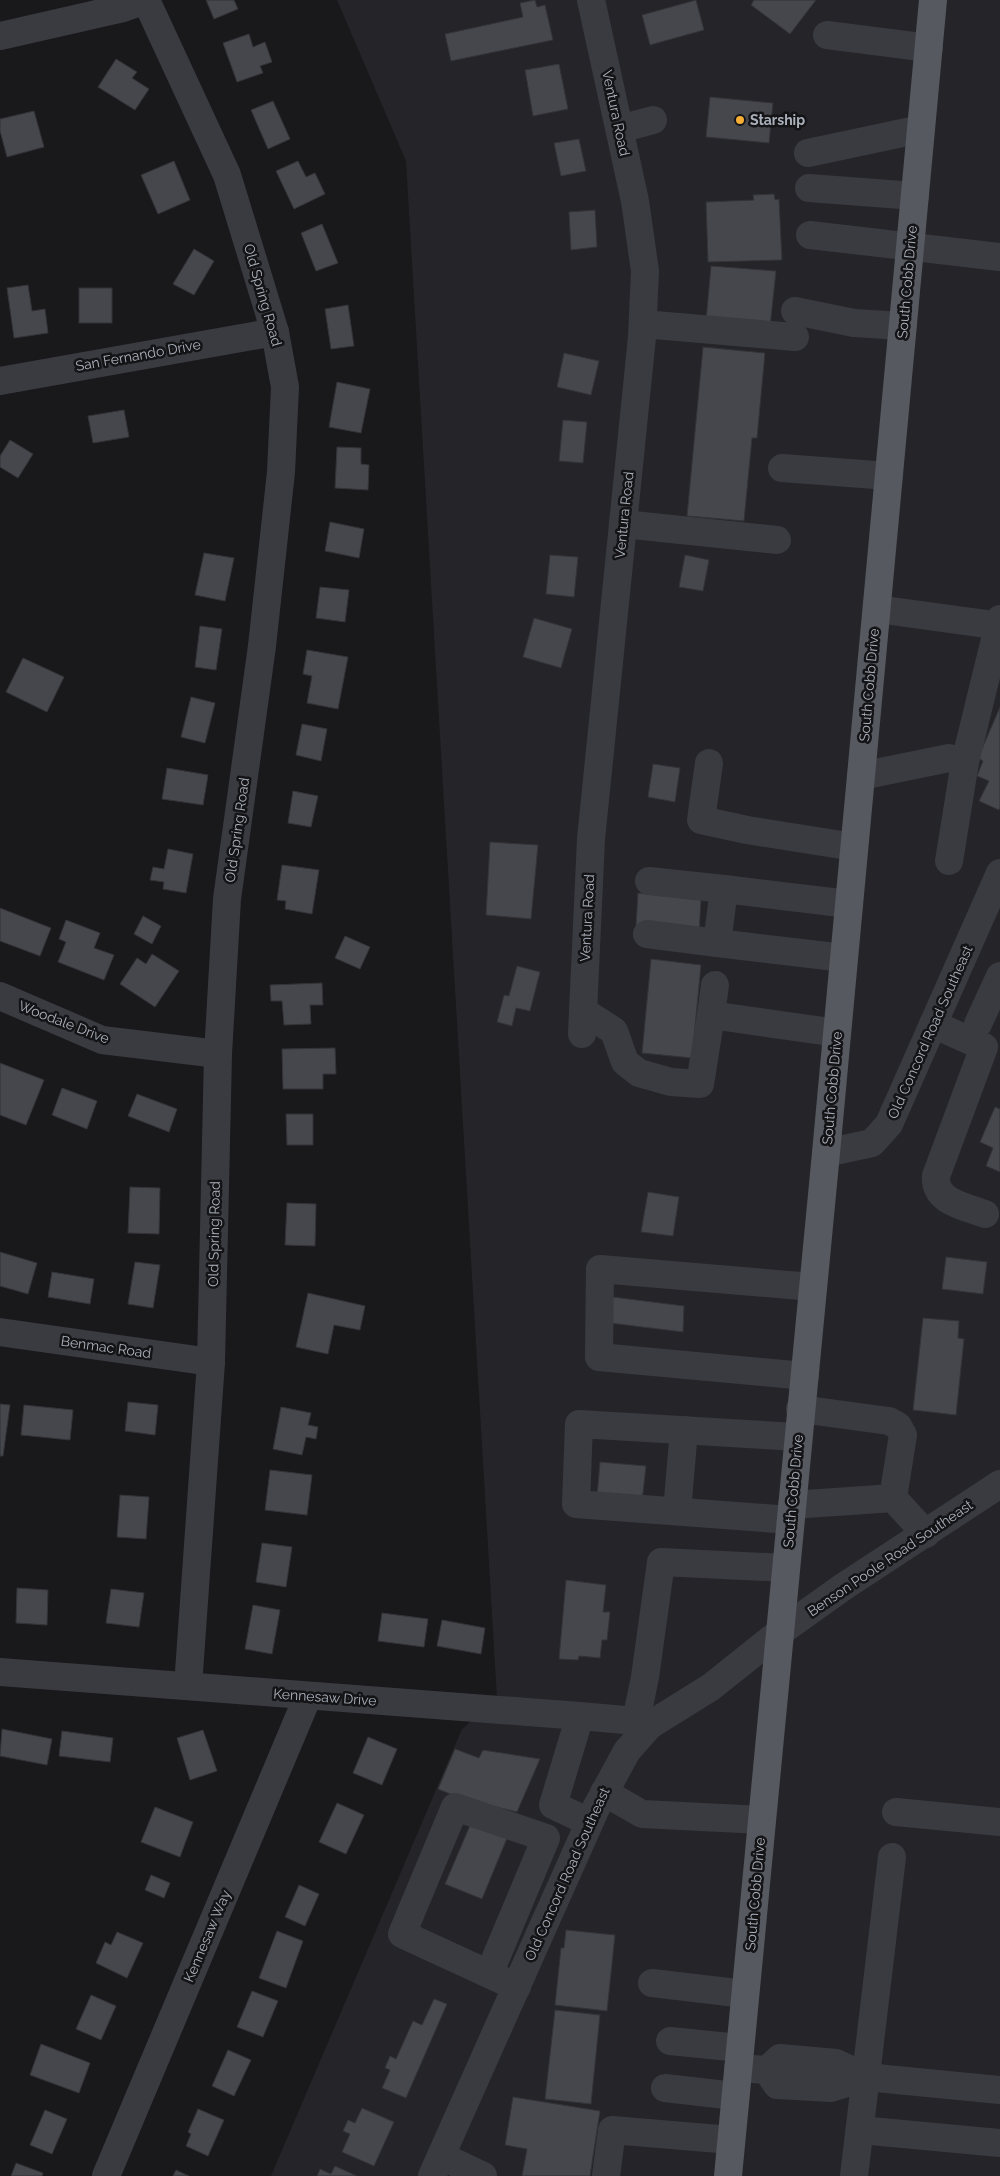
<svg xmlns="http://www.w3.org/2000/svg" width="1000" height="2176" viewBox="0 0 1000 2176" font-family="Raleway,sans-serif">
  <rect width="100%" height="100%" fill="#19191c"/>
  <path fill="#252529" d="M337,0H1000V2176H271L462,1729L497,1698L406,161Z"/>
  <g fill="#45474c" stroke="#333338">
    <path d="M206,0H234L238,9L214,19Z"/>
    <path d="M535,0L537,7L545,5L553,40L451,61L445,34L523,17L520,3Z"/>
    <path d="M696,0L704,30L650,45L642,15Z"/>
    <path d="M754,0H816L790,34L751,5Z"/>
    <path d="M249,34L253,47L265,42L272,62L260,66L263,73L237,82L223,43Z"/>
    <path d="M116,59L137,72L132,78L149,89L135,110L98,87Z"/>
    <path d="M559,64L568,109L533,116L525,70Z"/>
    <path d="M710,97L773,103L769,143L706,137Z"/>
    <path d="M273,101L290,139L268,149L251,110Z"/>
    <path d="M34,111L44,147L7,157L0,131V119Z"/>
    <path d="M579,139L586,171L561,176L554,143Z"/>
    <path d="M174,161L190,200L158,214L141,175Z"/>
    <path d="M298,161L306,177L315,173L325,194L294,209L276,171Z"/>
    <path d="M774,194L775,200L779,199L782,260L708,262L706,202L754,200L753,195Z"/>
    <path d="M595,210L597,247L571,250L569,212Z"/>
    <path d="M322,224L338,263L316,271L301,233Z"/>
    <path d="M194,249L214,261L194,295L173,284Z"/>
    <path d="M711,266L776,271L770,327L706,321Z"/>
    <path d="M28,285L32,311L45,309L48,333L14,338L7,288Z"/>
    <rect x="79" y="288" width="33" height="35"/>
    <path d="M348,305L354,346L331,349L325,309Z"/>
    <path d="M703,347L765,353L757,438H752L744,521L687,516Z"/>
    <path d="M564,353L599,361L591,395L557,387Z"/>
    <path d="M337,382L370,389L361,433L329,427Z"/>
    <path d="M124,410L129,437L93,443L88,416Z"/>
    <path d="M563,420L587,422L583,463L559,461Z"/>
    <path d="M10,440L33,454L18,478L0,467V456Z"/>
    <path d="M337,447L361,448V464L369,465L368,490L335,488Z"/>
    <path d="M330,522L364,529L359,558L325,551Z"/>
    <path d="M204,553L234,558L225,601L195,595Z"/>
    <path d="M550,555L578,557L574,597L546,594Z"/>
    <path d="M685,555L709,560L703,591L679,587Z"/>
    <path d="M320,587L349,590L345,622L316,618Z"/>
    <path d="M534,618L572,629L561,668L523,657Z"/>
    <path d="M200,626L222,629L216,670L195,667Z"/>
    <path d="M307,650L348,657L338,709L307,703L312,676L303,674Z"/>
    <path d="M23,658L64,677L47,712L6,692Z"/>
    <path d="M191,697L215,703L205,743L181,737Z"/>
    <path d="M1000,707V807L999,810L979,801L989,781L977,776L983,761L978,758Z"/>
    <path d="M302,724L327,729L321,761L296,755Z"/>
    <path d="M653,764L680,768L675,802L648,797Z"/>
    <path d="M167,768L208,775L203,805L162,799Z"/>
    <path d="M293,791L318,796L311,827L288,823Z"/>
    <path d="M490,842L538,845L531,919L486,915Z"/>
    <path d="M168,849L193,854L186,893L163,889L164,882L150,880L153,867L164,869Z"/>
    <path d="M282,865L319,870L312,914L285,909L286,901L277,900Z"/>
    <path d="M638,893L701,900L699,933L636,926Z"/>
    <path d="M0,908L51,928L40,956L0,941Z"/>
    <path d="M143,916L161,926L152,944L134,934Z"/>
    <path d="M66,920L100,933L94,948L114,955L104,980L58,962L66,942L59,939Z"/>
    <path d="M345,936L370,947L360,969L335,958Z"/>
    <path d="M152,954L179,971L155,1007L120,984L137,958L146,964Z"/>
    <path d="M651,959L701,965L692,1058L642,1053Z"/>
    <path d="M517,966L540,972L530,1011L516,1008L512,1026L497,1022L504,995L509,996Z"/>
    <path d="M322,983L323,1005H310L311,1024L284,1025L282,1001H271L270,985Z"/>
    <path d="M335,1048L336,1074H323V1089H283L282,1049Z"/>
    <path d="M0,1063L44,1080L26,1125L0,1115Z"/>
    <path d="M62,1088L97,1101L87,1129L52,1115Z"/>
    <path d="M137,1094L177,1109L169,1132L128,1116Z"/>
    <path d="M995,1107L1000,1109V1172L986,1166L993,1148L980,1142Z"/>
    <path d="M286,1114H313V1145H287Z"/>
    <path d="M130,1187L160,1188L159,1234L128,1233Z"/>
    <path d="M648,1192L679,1197L673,1236L641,1232Z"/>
    <path d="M287,1203L316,1204L315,1246L285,1245Z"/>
    <path d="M0,1252L37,1263L28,1294L0,1286Z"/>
    <path d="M946,1257L987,1262L983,1294L942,1289Z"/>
    <path d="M135,1262L160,1265L153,1308L128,1304Z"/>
    <path d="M52,1272L94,1279L90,1304L48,1297Z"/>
    <path d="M308,1293L365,1306L360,1330L334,1325L328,1354L296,1347Z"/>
    <path d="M605,1296L684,1306L683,1332L602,1322Z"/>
    <path d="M923,1318L959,1321L958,1338L964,1339L956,1415L913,1410Z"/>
    <path d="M128,1402L158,1405L155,1435L125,1431Z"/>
    <path d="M0,1404L10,1405L3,1456H0Z"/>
    <path d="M24,1405L73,1410L70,1440L21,1435Z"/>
    <path d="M281,1407L311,1413L308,1425L318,1427L316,1439L306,1437L302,1455L273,1449Z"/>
    <path d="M600,1462L646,1466L642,1501L597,1496Z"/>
    <path d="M270,1470L312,1475L307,1515L265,1510Z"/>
    <path d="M120,1495L149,1497L146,1539L117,1537Z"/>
    <path d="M262,1543L292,1547L286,1587L256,1582Z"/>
    <path d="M566,1580L606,1585L603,1612H610L607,1640H602L600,1658L579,1656L578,1660L559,1659Z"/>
    <path d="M17,1588L48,1590L47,1625L16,1623Z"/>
    <path d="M111,1589L144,1593L139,1627L106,1623Z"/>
    <path d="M253,1605L280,1610L272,1654L245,1649Z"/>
    <path d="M382,1613L428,1619L424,1647L378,1641Z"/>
    <path d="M442,1620L485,1628L481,1654L437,1646Z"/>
    <path d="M2,1729L52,1739L47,1765L0,1756Z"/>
    <path d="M203,1730L217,1771L190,1780L177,1738Z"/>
    <path d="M62,1731L113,1738L110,1762L59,1756Z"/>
    <path d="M368,1737L397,1749L382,1785L353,1773Z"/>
    <path d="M455,1749L479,1758L483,1750L540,1759L517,1812L463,1799L438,1789Z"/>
    <path d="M337,1803L364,1815L346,1854L319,1842Z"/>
    <path d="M155,1807L193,1822L180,1857L141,1842Z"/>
    <path d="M474,1816L510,1831L482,1899L445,1884Z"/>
    <path d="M151,1875L170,1883L164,1898L145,1890Z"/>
    <path d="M299,1885L319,1894L305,1926L285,1917Z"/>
    <path d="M566,1930L615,1935L607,2011L555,2005L561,1948H564Z"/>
    <path d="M277,1931L303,1941L286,1988L259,1978Z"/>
    <path d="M117,1932L143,1943L127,1978L96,1963L105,1942L111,1945Z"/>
    <path d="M252,1991L278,2001L263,2037L237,2027Z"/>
    <path d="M91,1995L116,2006L101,2040L76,2029Z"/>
    <path d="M434,1999L447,2004L406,2098L382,2088L390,2070L385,2068L390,2056L396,2059L413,2021L422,2025Z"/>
    <path d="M555,2010L600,2015L591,2104L545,2099Z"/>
    <path d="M41,2044L90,2063L79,2093L30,2075Z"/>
    <path d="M228,2050L251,2060L234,2096L212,2086Z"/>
    <path d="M513,2097L600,2111L590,2176H522L527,2149L505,2145Z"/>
    <path d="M362,2108L394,2122L374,2166L342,2152L350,2134L343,2131L348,2120L355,2123Z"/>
    <path d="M198,2109L224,2120L208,2156L186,2146L191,2134L188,2132Z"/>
    <path d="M45,2110L67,2119L52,2154L30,2145Z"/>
    <path d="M16,2163L43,2173L42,2176H11Z"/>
    <path d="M335,2166L357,2176H317L320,2169L331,2174Z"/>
    <path d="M176,2170L189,2176H173Z"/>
  </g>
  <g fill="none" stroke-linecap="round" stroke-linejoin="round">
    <g stroke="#3a3b41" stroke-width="28">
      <path d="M146,0L227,175L275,332L285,387L281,472L262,646L227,899L218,1054L211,1362L188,1686"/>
      <path d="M827,35L929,48"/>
      <path d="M0,36L123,8L145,0"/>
      <path d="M620,129L653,120"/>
      <path d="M808,153L921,129"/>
      <path d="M809,188L915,196"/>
      <path d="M810,235L1000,257"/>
      <path d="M795,311L854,323L903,326"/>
      <path d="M643,324L795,337"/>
      <path d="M0,381L275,332"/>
      <path d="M782,468L889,476"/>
      <path d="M623,524L777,540"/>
      <path d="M877,609L1000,626"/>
      <path d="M965,762L1000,619"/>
      <path d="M709,763L701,820L747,830L854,847"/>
      <path d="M861,776L949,758L965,762L949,861"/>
      <path d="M649,881L724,889"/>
      <path d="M647,934L717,943"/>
      <path d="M844,958L717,943L724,889L849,904"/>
      <path d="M0,996L102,1040L218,1054"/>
      <path d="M583,1011L614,1031L625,1062L639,1073L671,1082L700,1084L711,1015L837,1033"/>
      <path d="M711,1015L715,985"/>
      <path d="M933,1024L984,1047L936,1176C934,1202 964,1206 985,1214"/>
      <path d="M978,1024L1000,976"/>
      <path d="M582,1034L591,839L642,337L645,271L635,201L591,0"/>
      <path d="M826,1153L872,1143L889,1124L1000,873"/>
      <path d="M0,1332L211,1362"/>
      <path d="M805,1376L599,1357L600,1269L813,1287"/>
      <path d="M800,1409L889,1421L898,1426L903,1435L893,1498L926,1534"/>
      <path d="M792,1505L893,1498"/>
      <path d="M677,1511L684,1430"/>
      <path d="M790,1520L576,1504L579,1424L797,1437"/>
      <path d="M0,1672L580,1716L636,1721L650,1725"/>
      <path d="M580,1716L553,1805L589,1822"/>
      <path d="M636,1721L645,1677L661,1562L786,1568"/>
      <path d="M604,1792L642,1814L762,1820"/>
      <path d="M896,1812L1000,1822"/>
      <path d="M489,1974L546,1838L455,1807L402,1934L517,1987"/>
      <path d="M652,1983L745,1994"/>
      <path d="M670,2041L740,2048"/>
      <path d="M738,2068L767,2070L780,2058L836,2063L866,2077L1000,2090"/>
      <path d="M767,2070L777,2085L831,2088L866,2077"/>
      <path d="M665,2088L735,2096"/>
      <path d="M860,2130L1000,2143"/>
      <path d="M441,2156L483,2176"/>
      <path d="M106,2176L308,1696"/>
      <path d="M432,2176L596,1808L627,1751L650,1725L711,1687L780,1632L843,1587L1000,1484"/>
      <path d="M606,2176L612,2130L731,2140"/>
      <path d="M854,2176L892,1857"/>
    </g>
    <path stroke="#565960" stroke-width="28" d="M728,2176L826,1153L933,0"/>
  </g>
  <circle fill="#f7ae36" stroke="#141417" stroke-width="2" cx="740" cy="120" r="5"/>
  <g text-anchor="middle" stroke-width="5" stroke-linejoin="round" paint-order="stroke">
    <g font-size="14" fill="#abb1bb" stroke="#141417">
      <text transform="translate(616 113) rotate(78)" y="5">Ventura Road</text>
      <text transform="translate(907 282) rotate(-85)" y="5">South Cobb Drive</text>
      <text transform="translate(263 295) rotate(74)" y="5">Old Spring Road</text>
      <text transform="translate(138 355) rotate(-10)" y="5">San Fernando Drive</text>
      <text transform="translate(624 515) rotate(-84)" y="5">Ventura Road</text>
      <text transform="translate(869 685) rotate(-85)" y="5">South Cobb Drive</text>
      <text transform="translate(237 830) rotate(-82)" y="5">Old Spring Road</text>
      <text transform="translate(587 918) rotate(-87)" y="5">Ventura Road</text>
      <text transform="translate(64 1022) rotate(21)" y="5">Woodale Drive</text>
      <text transform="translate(930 1032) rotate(-66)" y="5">Old Concord Road Southeast</text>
      <text transform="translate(832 1088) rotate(-85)" y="5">South Cobb Drive</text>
      <text transform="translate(214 1234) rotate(-89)" y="5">Old Spring Road</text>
      <text transform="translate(106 1347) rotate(8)" y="5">Benmac Road</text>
      <text transform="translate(793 1491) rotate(-85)" y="5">South Cobb Drive</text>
      <text transform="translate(890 1558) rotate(-34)" y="5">Benson Poole Road Southeast</text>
      <text transform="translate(325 1697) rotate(4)" y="5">Kennesaw Drive</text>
      <text transform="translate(567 1874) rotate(-66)" y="5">Old Concord Road Southeast</text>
      <text transform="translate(755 1894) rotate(-85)" y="5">South Cobb Drive</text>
      <text transform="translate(207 1936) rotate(-67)" y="5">Kennesaw Way</text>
    </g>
    <g font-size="14" font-weight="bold" fill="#abb1bb" stroke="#141417" text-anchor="start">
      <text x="750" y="125">Starship</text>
    </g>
  </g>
</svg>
